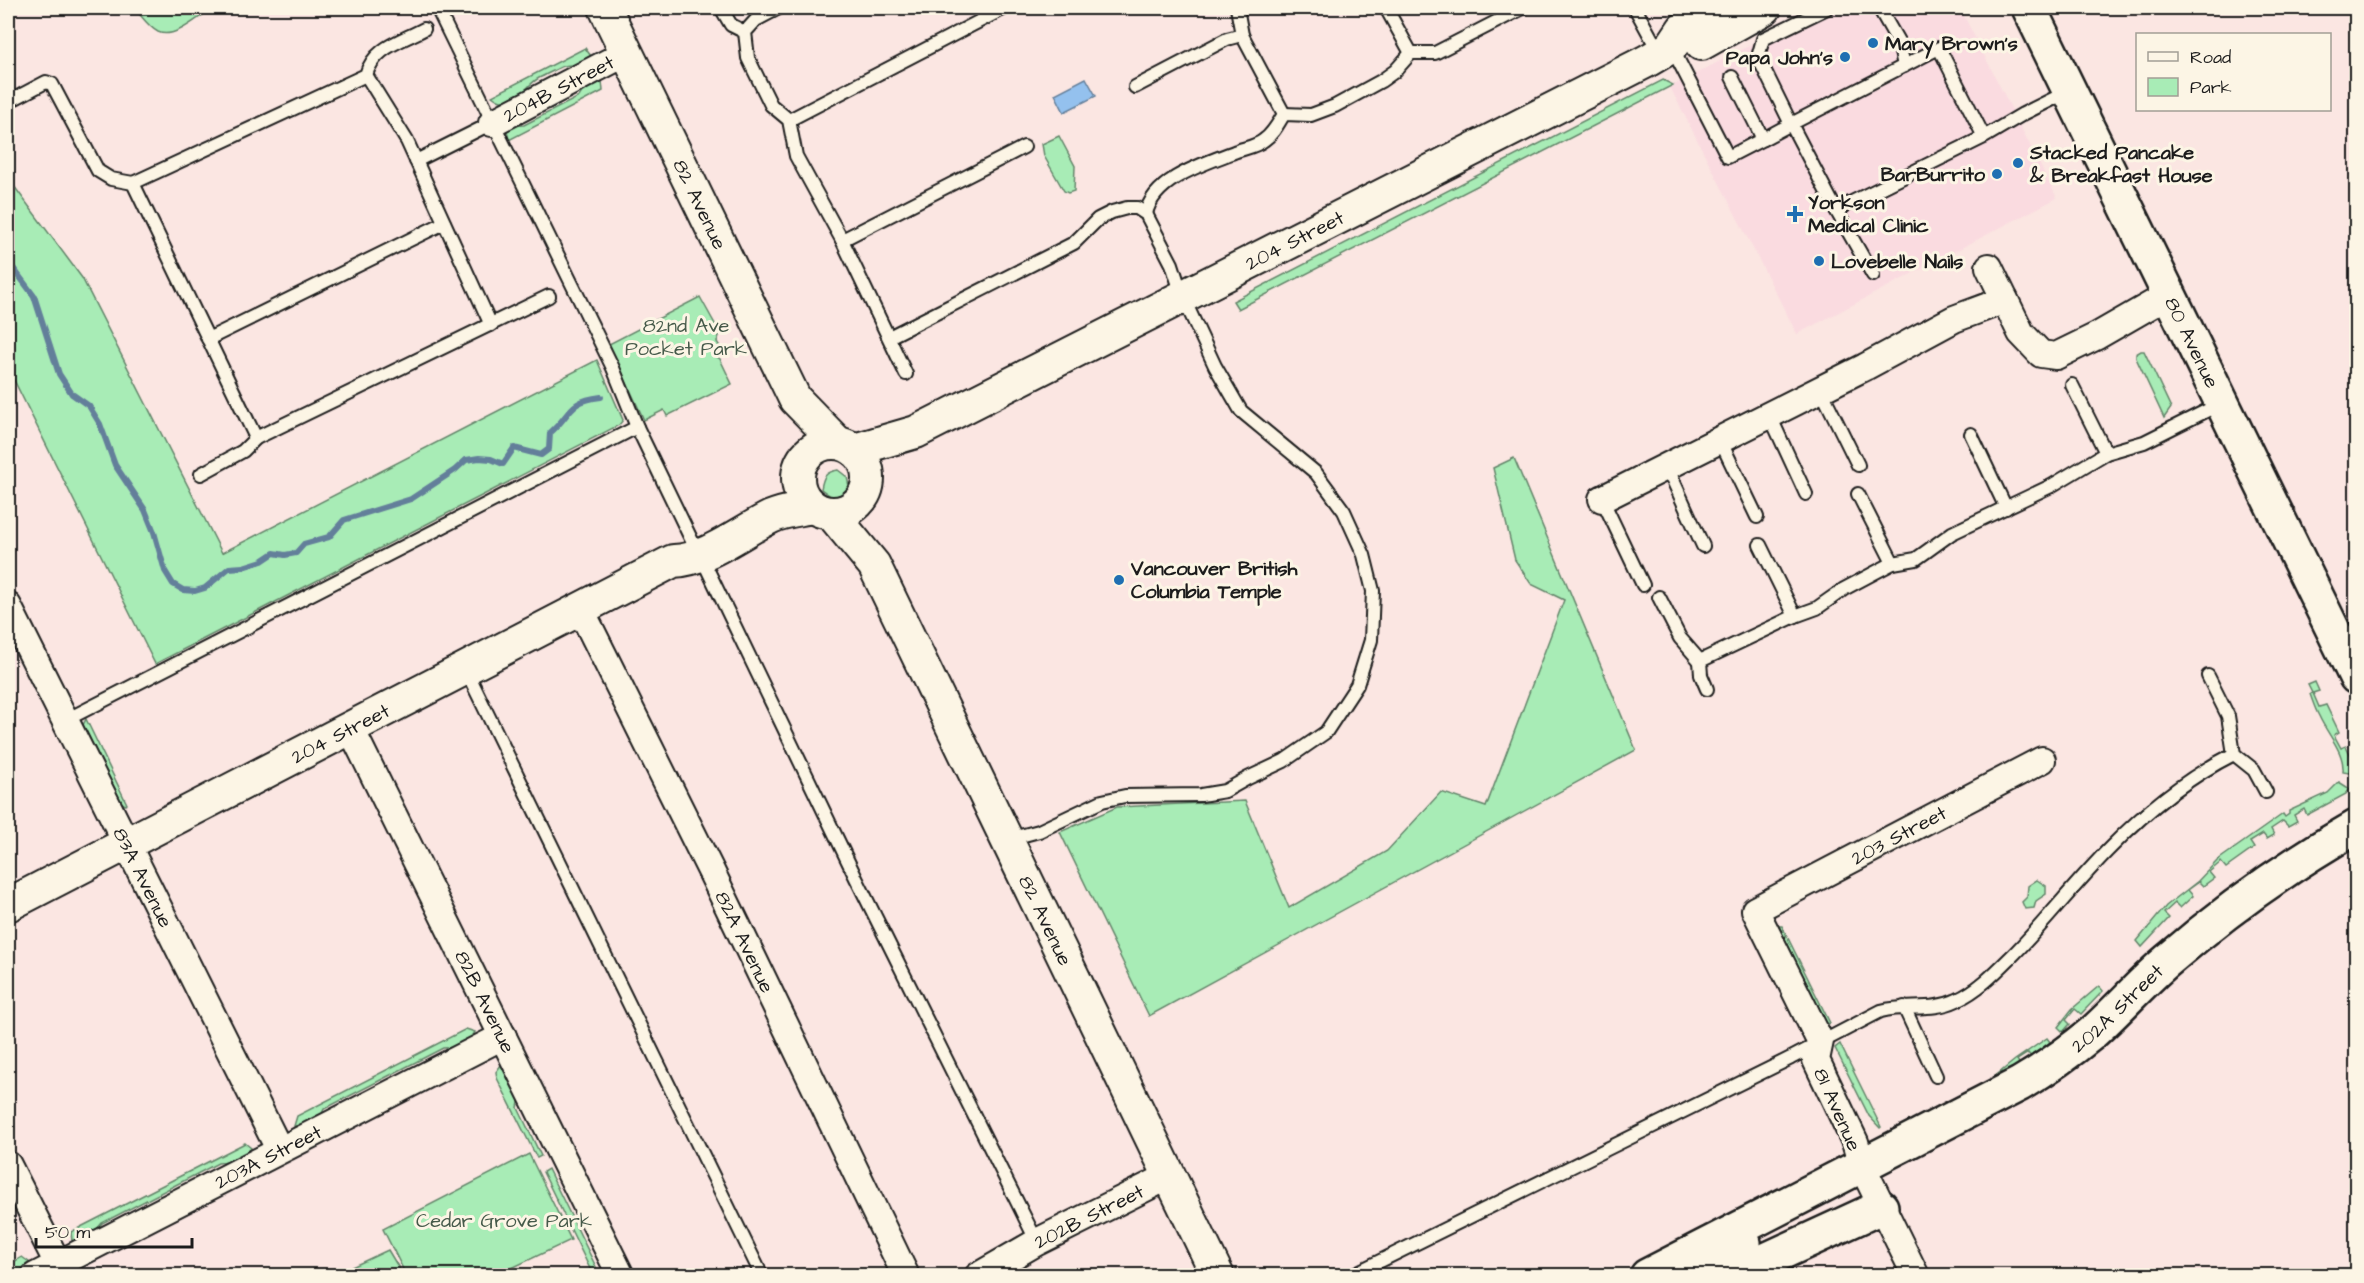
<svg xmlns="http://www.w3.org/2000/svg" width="2364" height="1283" viewBox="0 0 2364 1283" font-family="'Architects Daughter',sans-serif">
  <rect width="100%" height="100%" fill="#fbe6e2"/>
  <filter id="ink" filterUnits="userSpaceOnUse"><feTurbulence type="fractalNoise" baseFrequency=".0167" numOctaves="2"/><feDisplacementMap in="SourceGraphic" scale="12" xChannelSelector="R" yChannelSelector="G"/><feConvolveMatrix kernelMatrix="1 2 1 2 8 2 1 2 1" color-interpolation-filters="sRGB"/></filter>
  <g filter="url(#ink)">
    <path fill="#fadbe0" d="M1822,8H1960L2057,198L1797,334L1670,87Z"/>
    <g fill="#a8ecb6" stroke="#628469" stroke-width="1.5">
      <path d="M134,8H213C199,16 175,40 158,32C148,27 141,15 134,8Z"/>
      <path d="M585,48L591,56C582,68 571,63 561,67C554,70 546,75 539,78C526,85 522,100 505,101C500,102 496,99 492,96Z"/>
      <path d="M1663,80L1673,85L1238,309L1233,301Z"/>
      <path d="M597,81H602L603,91L509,140L506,126L524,125L579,97L585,87Z"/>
      <path d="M1059,136L1075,166L1074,191L1068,193L1064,191L1044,156L1042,144Z"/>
      <path d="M8,178L82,278L222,553L597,360L623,420L619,425L155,664L8,368Z"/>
      <path d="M700,297L720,333L717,342L722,350L714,355L720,359L732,384L667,416L664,410L644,420L609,344Z"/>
      <path d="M2141,351H2144L2171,408L2164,418L2136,358V354Z"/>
      <path d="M1514,458L1636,750L1149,1016L1060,832L1117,807L1245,801L1289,908L1387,851L1441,792L1486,807L1564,600L1531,584L1515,560L1493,468Z"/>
      <path d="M838,470L847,477L849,486L841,495L832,497L821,489C823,477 825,472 838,470Z"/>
      <path d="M2315,682L2319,691L2313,693L2319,707L2326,705L2339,732L2334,735L2341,748L2346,746L2354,762L2355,774L2343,772C2345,752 2327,734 2319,716C2315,709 2313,702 2310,694L2312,693L2308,685Z"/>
      <path d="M86,719L127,804L125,805L118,799L83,725Z"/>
      <path d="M2339,782L2350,789L2346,794L2307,815L2304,809L2294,815L2297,821L2288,826L2283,821L2271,829L2274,835L2267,839L2263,834L2250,842L2254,848L2226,868L2221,862L2209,872L2214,878L2203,886L2199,882L2188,890L2193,896L2180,908L2175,903L2164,913L2169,918L2142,947L2137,941L2166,906L2198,881L2218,860L2283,814L2285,817L2289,814V811L2328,793Z"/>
      <path d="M2037,880L2046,886V894L2036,901L2034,908L2025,909L2022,902L2027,897L2028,886Z"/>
      <path d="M1779,926H1782L1830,1023L1824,1025Z"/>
      <path d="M2099,986L2103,991L2081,1014L2075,1009L2066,1020L2070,1024L2063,1032L2058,1027L2072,1009Z"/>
      <path d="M466,1029L475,1032C468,1046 456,1048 443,1048L324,1109L320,1118L300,1126H294L297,1116Z"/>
      <path d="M2047,1038L2050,1042L2032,1058L2028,1053L2017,1060L2021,1066L1988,1082L2015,1060Z"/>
      <path d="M1840,1044L1881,1127L1880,1128L1869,1116L1835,1048Z"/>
      <path d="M501,1065L505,1067L520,1097L518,1108L541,1156L537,1158L497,1078L496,1072Z"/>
      <path d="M245,1143L251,1148C244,1162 231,1162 218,1163L102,1223C94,1233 87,1241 72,1241L71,1232Z"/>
      <path d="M529,1154L571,1240L497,1275H406L383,1229Z"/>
      <path d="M548,1169L600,1275H593L543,1172Z"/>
      <path d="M388,1250L403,1275H334L339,1273Z"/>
      <path d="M22,1257L29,1262L17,1275L8,1276V1265Z"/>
    </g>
    <path fill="#94c1ee" stroke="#647f9a" stroke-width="1.5" d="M1086,78L1096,96L1064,112L1055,94Z"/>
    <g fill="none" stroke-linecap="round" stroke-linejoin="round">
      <path stroke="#647f9a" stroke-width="6" d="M8,261L34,296L59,374L72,394L89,406L100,424L115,465L145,510L154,532L165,571L173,584L183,590L195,591L205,588L229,568L243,567L262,561L274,553L285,555L296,553L304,544L329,537L344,520L411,499L455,470L466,460L479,458L491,459L503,464L514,448L541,455L549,449L550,433C572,414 567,401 601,397"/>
      <defs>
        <g id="service">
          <path d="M437,8L613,368L637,427L693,543"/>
          <path d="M721,8L731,25L745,32"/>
          <path d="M779,8L756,20L745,32L748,58L771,105L789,120L796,156L842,240L906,374"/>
          <path d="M1237,8L1242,35L1284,114"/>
          <path d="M1386,8L1411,53"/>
          <path d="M1635,8L1659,52"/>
          <path d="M1879,8L1899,43L1904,66"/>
          <path d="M424,29C400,42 374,47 366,75L133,183L256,438L549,296"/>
          <path d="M1672,48L1728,157L1763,139L1732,77"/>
          <path d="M366,75L407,141L491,325"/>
          <path d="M1135,87L1227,39L1242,35"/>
          <path d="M8,102L46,82L52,84L98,171L111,179L133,183"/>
          <path d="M789,120L1005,8"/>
          <path d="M1984,137L1939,48L1791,124L1836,210L1984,137L2023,114L2067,92"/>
          <path d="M1763,139L1791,124L1758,57L1763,39L1827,8"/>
          <path d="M416,161L492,123"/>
          <path d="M1836,210L1873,275"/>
          <path d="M1146,214C1153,179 1203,164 1234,152C1243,148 1256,147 1264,140C1273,134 1278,124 1284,114L1311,115L1335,106L1381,81L1395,71L1411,53H1435L1523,8"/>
          <path d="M842,240L1024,147"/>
          <path d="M889,337L1074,243L1098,219L1112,212L1127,208H1137L1146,214L1172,264L1182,295L1215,366L1241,411L1316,473L1344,511L1364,555L1373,591L1371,640L1357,685L1326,732L1284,761L1248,778L1225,791L1201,795L1125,796L1102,801L1039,831L1009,839"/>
          <path d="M208,339L444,223"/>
          <path d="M2072,385L2106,453"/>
          <path d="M1821,390L1858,465"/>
          <path d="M1770,416L1806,494"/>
          <path d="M1971,434L2006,508"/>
          <path d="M1720,440L1757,517"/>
          <path d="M1667,467L1703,546"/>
          <path d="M201,474L243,451L256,438"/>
          <path d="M1858,494L1893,563"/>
          <path d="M1602,499L1643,585"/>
          <path d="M1760,545L1795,616"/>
          <path d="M701,556L856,878L1037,1242"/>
          <path d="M1659,597L1680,638L1700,661L1795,616L1817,608L1844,589L1893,563L1916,559L1952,533L2051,486L2106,453L2144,442L2220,404"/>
          <path d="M1700,661L1701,675L1707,689"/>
          <path d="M466,670L762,1276"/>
          <path d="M2208,676L2228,716L2234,754L2254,770L2266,792"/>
          <path d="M64,721L637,427"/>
          <path d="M1904,1007L1936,1076"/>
          <path d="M1350,1276L1791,1058L1881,1011C1907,1004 1932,1012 1957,1000C1977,991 1994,974 2010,958C2045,923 2076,882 2111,847C2147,810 2188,777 2234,754"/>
        </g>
        <g id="minor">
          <path id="s1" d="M492,123L626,53"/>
          <path d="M1989,267L2021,333L2041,354L2056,356L2097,336L2170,294"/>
          <path d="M1602,499L1865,367L1954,319L2005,300"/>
          <path id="s2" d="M8,606L279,1149"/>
          <path id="s3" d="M581,610L711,871L906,1276"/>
          <path id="s4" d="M350,727L621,1276"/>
          <path d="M8,1165L58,1264"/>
          <path id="s5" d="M35,1276L503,1036"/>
          <path id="s6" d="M978,1276L1037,1242L1169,1176"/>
          <path id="s7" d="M1916,1276L1862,1166L1855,1142L1816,1060L1820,1041L1755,910L2042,760"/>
        </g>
        <g id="tertiary">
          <path id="s8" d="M605,8L795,399L838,443"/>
          <path d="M1701,44L1765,8"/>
          <circle cx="833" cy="478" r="35"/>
          <path id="s9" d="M854,450L916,432L1647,61L1671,47L1683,29L1723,8"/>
          <path id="s10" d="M831,513L874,565L1218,1276"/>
          <path id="s11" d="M8,905L673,561C705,561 742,531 771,517C784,511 799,510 812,507"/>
        </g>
        <g id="secondary">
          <path id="s12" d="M2029,8L2356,677"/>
          <path id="s13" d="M1647,1276L2020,1084C2045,1069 2068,1053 2091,1034C2117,1011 2140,984 2167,961C2225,911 2289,865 2356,827"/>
          <path d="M1703,1276L1744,1243"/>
          <path d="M1731,1276L1881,1207"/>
        </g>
      </defs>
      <use href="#service" stroke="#1c1c1c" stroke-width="16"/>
      <use href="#minor" stroke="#1c1c1c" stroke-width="30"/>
      <use href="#tertiary" stroke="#1c1c1c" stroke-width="36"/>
      <use href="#secondary" stroke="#1c1c1c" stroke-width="38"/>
      <use href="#service" stroke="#fcf5e5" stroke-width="12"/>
      <use href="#minor" stroke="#fcf5e5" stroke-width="26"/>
      <use href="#tertiary" stroke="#fcf5e5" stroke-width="32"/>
      <use href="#secondary" stroke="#fcf5e5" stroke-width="33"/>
    </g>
  </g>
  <g fill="#1f6fb2" stroke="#fcf5e5" stroke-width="2">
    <circle cx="1873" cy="43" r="6"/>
    <circle cx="1845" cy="57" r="6"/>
    <circle cx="2018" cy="163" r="6"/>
    <circle cx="1997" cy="174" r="6"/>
    <path d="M1792 205h6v6h6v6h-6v6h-6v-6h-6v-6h6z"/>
    <circle cx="1819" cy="261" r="6"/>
    <circle cx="1119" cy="580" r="6"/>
  </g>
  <g text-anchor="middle" stroke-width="6" stroke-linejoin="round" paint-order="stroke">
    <g font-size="20" font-weight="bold" fill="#1c1c1c" stroke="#fcf5e5" text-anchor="start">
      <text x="1885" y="50">Mary Brown's</text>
      <text x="1833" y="64" text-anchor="end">Papa John's</text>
      <text x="2030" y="159">Stacked Pancake<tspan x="2030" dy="23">&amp; Breakfast House</tspan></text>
      <text x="1985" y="181" text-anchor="end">BarBurrito</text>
      <text x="1808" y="209">Yorkson<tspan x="1808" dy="23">Medical Clinic</tspan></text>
      <text x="1831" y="268">Lovebelle Nails</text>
      <text x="1131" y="575">Vancouver British<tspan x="1131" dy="23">Columbia Temple</tspan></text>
    </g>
    <g font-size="20" fill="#1c1c1c" stroke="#fcf5e5">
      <text dy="7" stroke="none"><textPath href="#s1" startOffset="75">204B Street</textPath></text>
      <text dy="7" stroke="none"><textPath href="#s8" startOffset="218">82 Avenue</textPath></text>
      <text dy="7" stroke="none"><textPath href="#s9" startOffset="489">204 Street</textPath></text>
      <text dy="7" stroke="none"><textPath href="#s12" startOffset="372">80 Avenue</textPath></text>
      <text dy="7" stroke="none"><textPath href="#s11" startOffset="374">204 Street</textPath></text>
      <text dy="7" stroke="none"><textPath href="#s7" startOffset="566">203 Street</textPath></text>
      <text dy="7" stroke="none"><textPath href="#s2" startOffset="303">83A Avenue</textPath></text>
      <text dy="7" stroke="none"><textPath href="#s10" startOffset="462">82 Avenue</textPath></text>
      <text dy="7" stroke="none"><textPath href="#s3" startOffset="370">82A Avenue</textPath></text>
      <text dy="7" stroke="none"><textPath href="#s4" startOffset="306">82B Avenue</textPath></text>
      <text dy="7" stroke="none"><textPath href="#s13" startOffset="543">202A Street</textPath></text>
      <text transform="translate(1838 1109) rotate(66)" y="7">81 Avenue</text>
      <text dy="7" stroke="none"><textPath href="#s5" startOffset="262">203A Street</textPath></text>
      <text dy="7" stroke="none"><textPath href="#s6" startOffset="126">202B Street</textPath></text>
    </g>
    <g font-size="20" fill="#465a4a" stroke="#fcf5e5">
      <text x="686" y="332">82nd Ave<tspan x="686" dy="23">Pocket Park</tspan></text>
      <text x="504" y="1227">Cedar Grove Park</text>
    </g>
  </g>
  <rect width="2364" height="1283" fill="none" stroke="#fcf5e5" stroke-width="30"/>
  <rect x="15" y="15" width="2334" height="1253" fill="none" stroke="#1c1c1c" stroke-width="2" filter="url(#ink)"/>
  <rect x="2136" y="33" width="195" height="78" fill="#fcf5e5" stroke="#a29e95" stroke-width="1.5"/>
  <rect x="2148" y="52" width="30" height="9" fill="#fcf5e5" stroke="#a29e95" stroke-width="1.5"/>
  <text x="2190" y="63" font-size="18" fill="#1c1c1c">Road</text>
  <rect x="2148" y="78" width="30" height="18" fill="#a8ecb6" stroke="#a29e95" stroke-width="1.5"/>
  <text x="2190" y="93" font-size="18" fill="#1c1c1c">Park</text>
  <path d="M36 1238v9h156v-9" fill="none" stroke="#1c1c1c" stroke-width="3"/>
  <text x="45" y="1238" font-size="18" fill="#1c1c1c" stroke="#fcf5e5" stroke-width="4.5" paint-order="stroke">50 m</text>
</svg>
